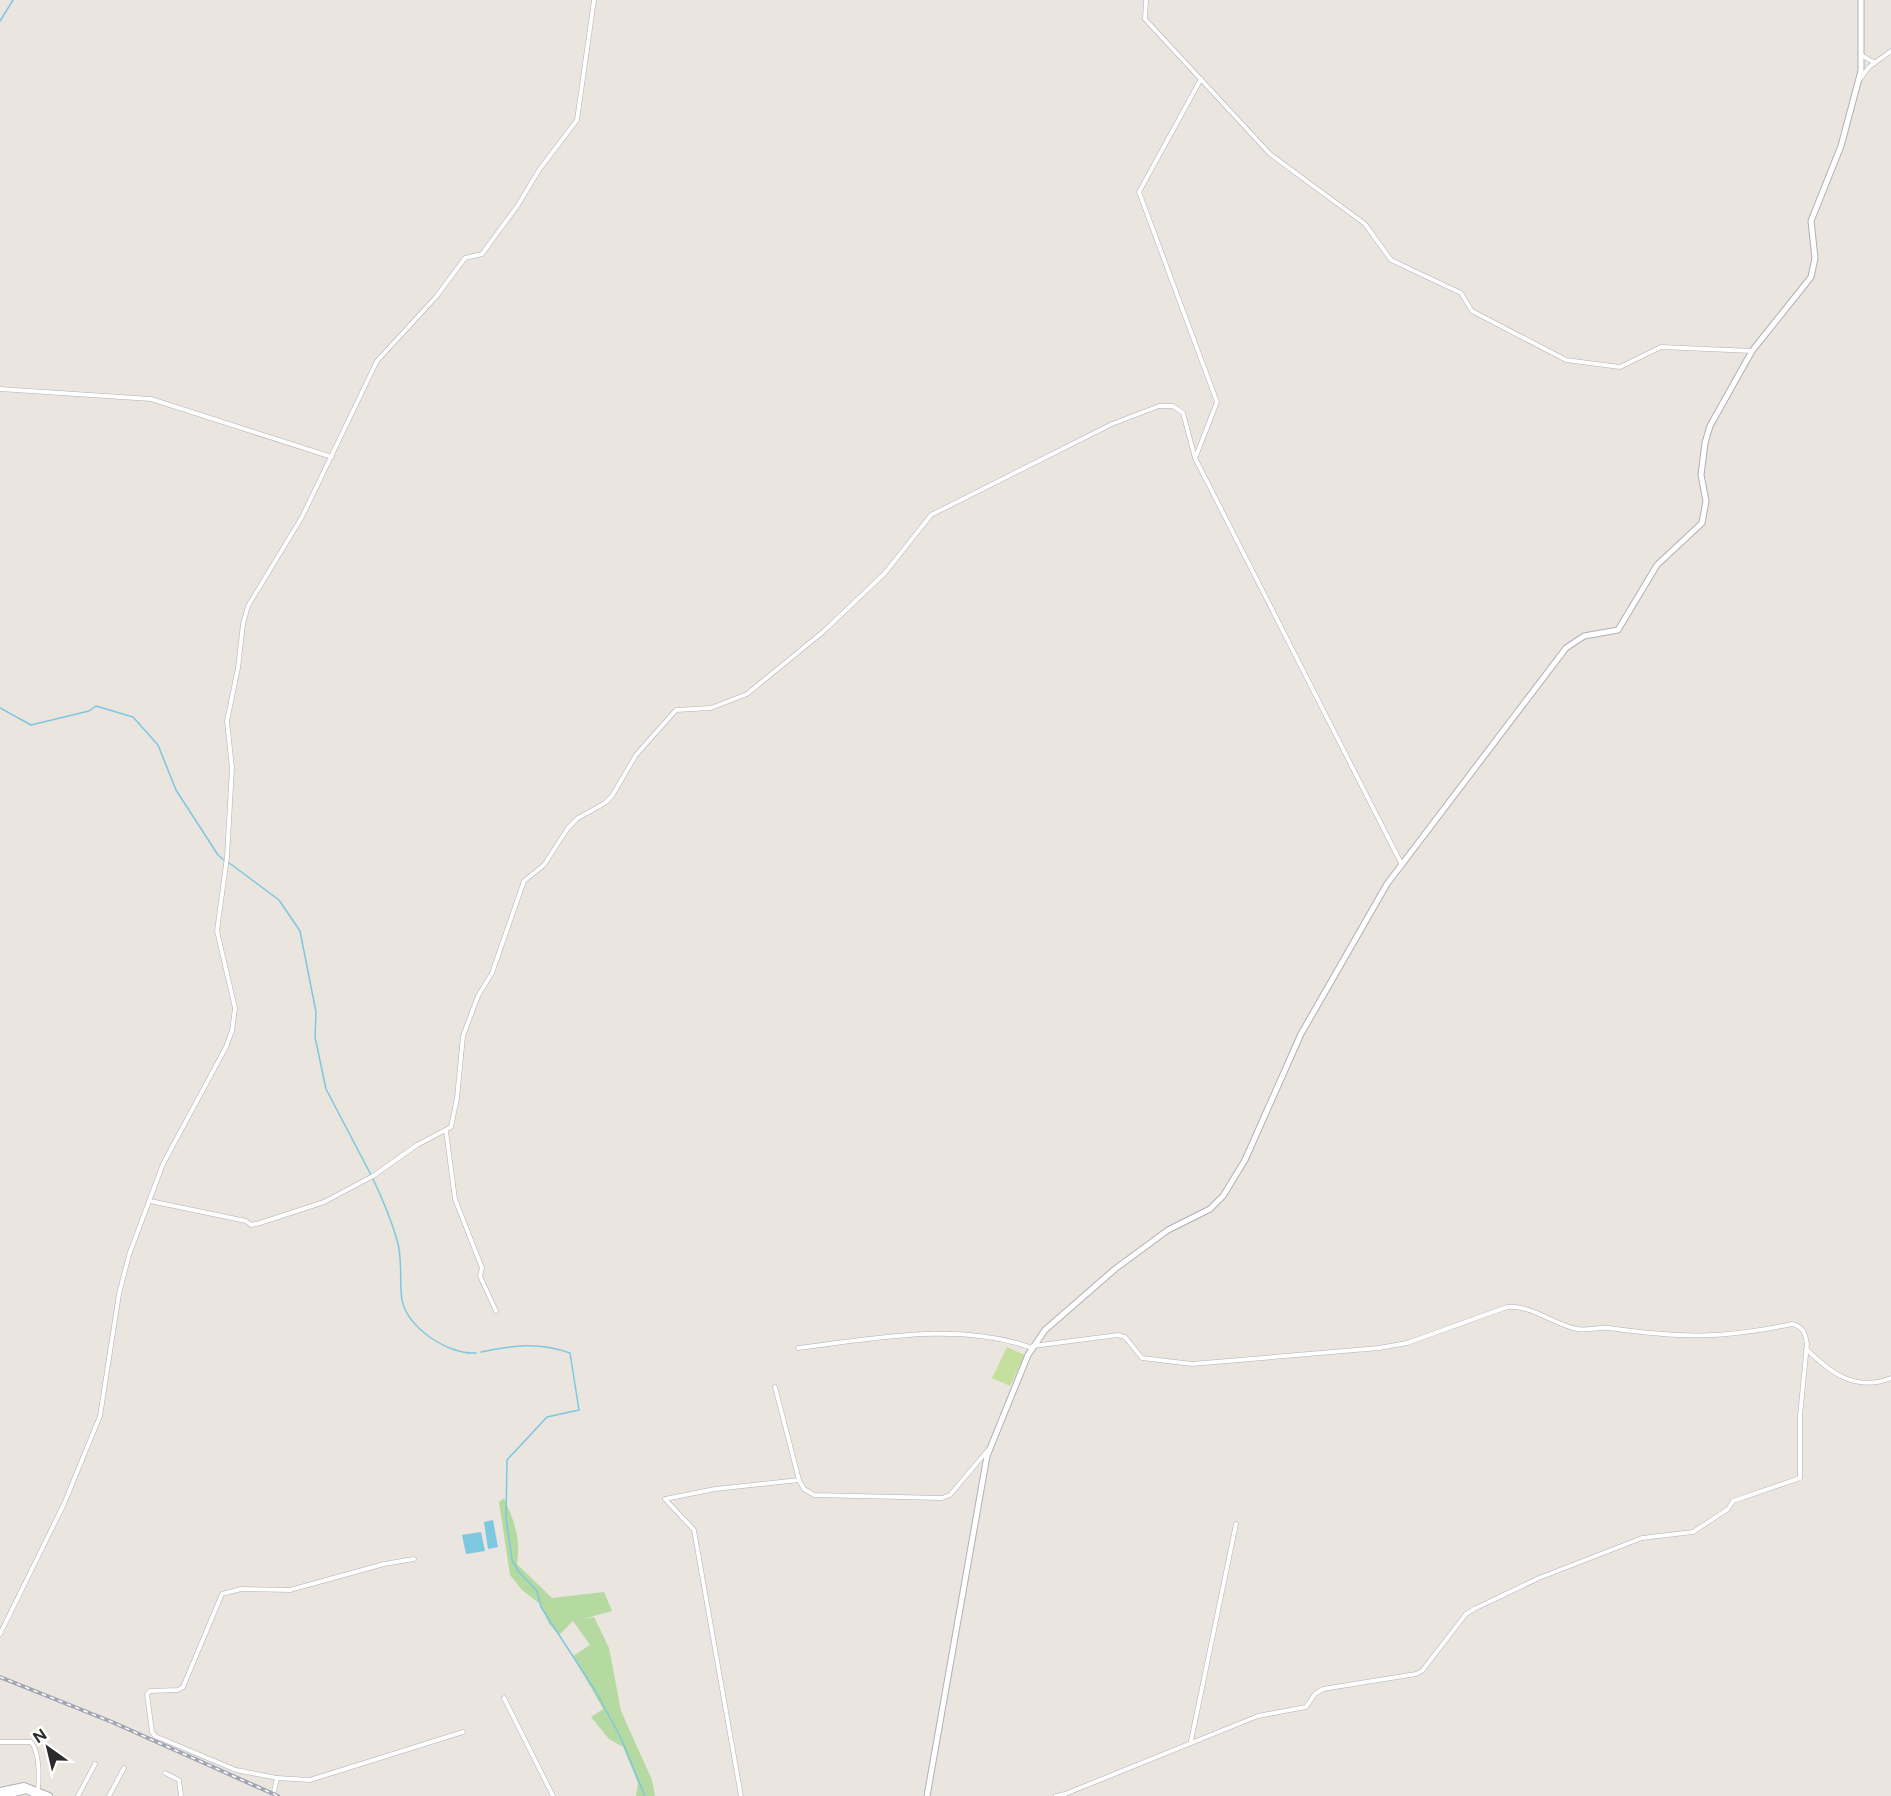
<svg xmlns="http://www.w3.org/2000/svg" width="1891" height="1796" viewBox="0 0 1891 1796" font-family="Figtree,sans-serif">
  <rect width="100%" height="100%" fill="#eae5de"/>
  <path fill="#b5daa1" d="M504,1498C514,1522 521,1536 517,1564L552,1598L604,1592L612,1611L583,1619L594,1617L609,1648L621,1711L652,1780L655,1796H636L638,1783L623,1747L609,1739L591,1717L603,1709L573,1656L590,1645L573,1621L559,1635L549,1624L540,1604L522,1590L510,1575L499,1502Z"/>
  <path fill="#c5e09e" d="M1007,1347L1025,1355L1010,1386L992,1378Z"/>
  <g fill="#7ec7e0">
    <path d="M493,1520L498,1547L488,1549L484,1522Z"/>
    <path d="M481,1532L485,1551L466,1554L462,1535Z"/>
  </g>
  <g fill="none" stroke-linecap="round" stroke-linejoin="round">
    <g stroke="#7ec7e0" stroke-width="1.5">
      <path d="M0,21L13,0"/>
      <path d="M0,708L31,725L89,711L96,706L133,717L158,745L176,790L218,855L224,860"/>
      <path d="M228,862L279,900L300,931L316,1012L315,1037L326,1089L371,1175"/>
      <path d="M373,1179C382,1198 391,1219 397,1240C403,1259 399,1281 402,1300C407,1328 449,1355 476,1353"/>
      <path d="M481,1352C513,1345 539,1342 570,1353L579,1410L547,1417L507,1460L506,1518L512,1560L519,1572L537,1591L541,1607L596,1692L620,1736L645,1796"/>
    </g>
    <defs>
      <g id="minor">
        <path d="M1146,0L1145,19L1270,154L1365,224L1391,260L1461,293L1472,311L1566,360L1620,367L1661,347L1752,351"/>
        <path d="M1861,55L1875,63"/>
        <path d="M1860,79L1869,67L1891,51"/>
        <path d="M0,389L151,399L332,457"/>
        <path d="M1196,456L1217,402L1139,192L1201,79"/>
        <path d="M446,1131L455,1199L482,1268L480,1276L496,1311"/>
        <path d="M150,1201L246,1221L251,1225L260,1223L324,1202L373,1176L417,1145L451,1127L457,1098L463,1036L478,996L492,973L524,881L544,865L568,828L578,818L605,803L612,796L636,755L676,710L711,708L747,694L824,631L885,573L931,515L1112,424L1159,406H1173L1183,413L1195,458L1402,865"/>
        <path d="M1033,1346L1118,1335L1125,1337L1142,1358L1192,1364L1379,1348L1407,1343L1507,1307C1532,1305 1553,1324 1577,1329C1587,1331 1598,1327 1609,1328C1680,1338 1721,1339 1792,1324C1803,1327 1805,1332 1807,1344L1800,1416V1478L1733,1501L1728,1509L1693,1532L1642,1538L1539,1578L1474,1609L1466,1614L1422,1671L1416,1674L1323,1689L1315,1694L1306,1707L1258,1716L1065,1794L1056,1796"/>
        <path d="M798,1348C873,1339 959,1321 1032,1348"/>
        <path d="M1806,1349C1832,1373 1854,1392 1891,1378"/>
        <path d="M775,1387L799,1480"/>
        <path d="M665,1499L715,1489L799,1480L804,1489L814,1495L942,1498L950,1495L988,1450"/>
        <path d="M665,1499L694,1530L741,1796"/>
        <path d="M0,1634L64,1504L100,1416L119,1294L129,1255L163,1164L226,1047L232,1031L235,1008L217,931L227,857L232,768L227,721L238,668L243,624L248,606L302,517L377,361L436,297L465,258L482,254L518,205L539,170L577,120L594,0"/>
        <path d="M504,1698L553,1796"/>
        <path d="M1191,1741L1236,1524"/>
        <path d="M0,1742H31C40,1753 39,1777 38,1790"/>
        <path d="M165,1773L179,1780L181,1796"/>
        <path d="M277,1778L310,1780L463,1732"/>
        <path d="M78,1796L95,1764"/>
        <path d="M109,1796L124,1768"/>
        <path d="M273,1796L277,1778L236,1770L155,1736L152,1732L147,1694L150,1691L178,1690L183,1687L222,1594L241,1589L290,1590L384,1564L414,1559"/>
      </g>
      <path id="tertiary" d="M927,1796L987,1456L1028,1355L1045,1330L1115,1269L1168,1230L1210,1209L1223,1196L1245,1160L1301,1034L1387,884L1566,648L1584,636L1618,630L1657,565L1702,523L1706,501L1701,475L1705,443L1710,426L1752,351L1811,277L1815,258L1811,221L1841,146L1861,71V0"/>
      <g id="secondary">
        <path d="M0,1791L24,1786L49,1796"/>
        <path d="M2,1796L27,1790L38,1796"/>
      </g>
    </defs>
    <use href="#minor" stroke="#afb0b9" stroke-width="5"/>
    <use href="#tertiary" stroke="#afb0b9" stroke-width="7"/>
    <use href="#secondary" stroke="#afb0b9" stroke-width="8"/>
    <use href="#minor" stroke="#fff" stroke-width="4"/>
    <use href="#tertiary" stroke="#fff" stroke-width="5"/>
    <use href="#secondary" stroke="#fff" stroke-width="6"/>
    <defs>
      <path id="rail" d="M0,1677L112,1722L278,1796"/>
    </defs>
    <use href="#rail" stroke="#a1a4b2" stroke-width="4"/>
    <use href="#rail" stroke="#fff" stroke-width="1.5" stroke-dasharray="4.5" stroke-linecap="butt"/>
  </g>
  <g transform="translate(48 1748) rotate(326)" stroke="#ffffff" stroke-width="4.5" paint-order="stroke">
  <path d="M0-4.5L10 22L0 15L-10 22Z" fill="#2a2a2a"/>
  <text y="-9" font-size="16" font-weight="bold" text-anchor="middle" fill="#2a2a2a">N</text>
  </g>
</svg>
